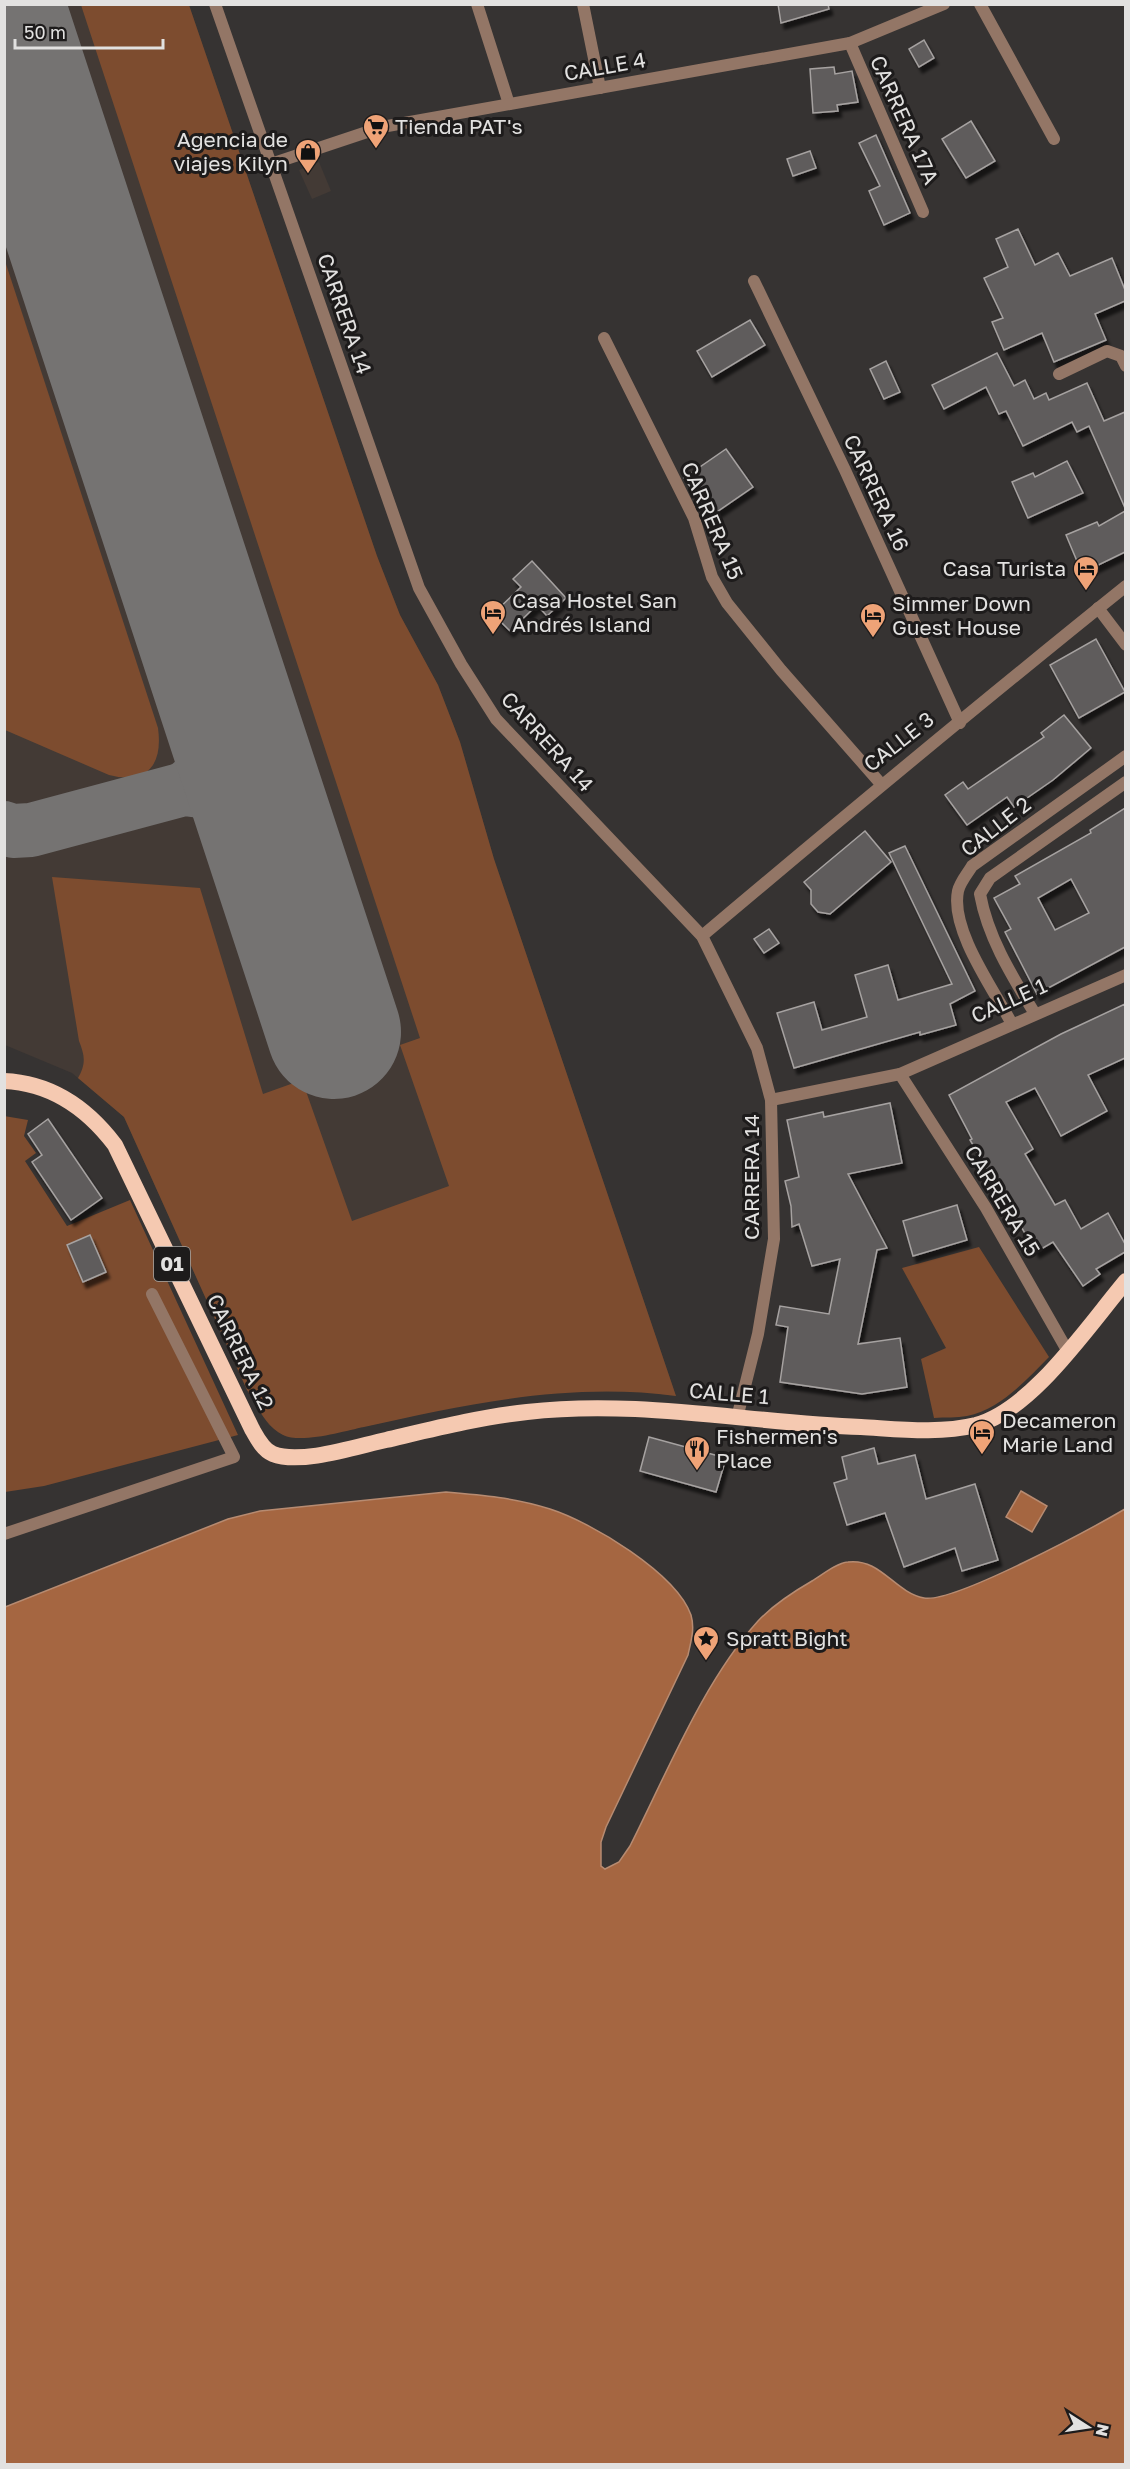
<svg xmlns="http://www.w3.org/2000/svg" width="1130" height="2469" viewBox="0 0 1130 2469" font-family="'Golos Text',sans-serif">
  <defs>
    <filter id="shadow"><feDropShadow dx="3.5" dy="6" stdDeviation="1.5" flood-color="#0009"/></filter>
  </defs>
  <rect width="100%" height="100%" fill="#363332"/>
  <g fill="#433a35">
    <path d="M4,5H189L377,556L400,615L438,685L460,742L494,859L676,1396L644,1392L566,1391L530,1394L477,1402L320,1436H285L269,1425L247,1390L124,1117L72,1073L5,1045Z"/>
    <path d="M319,162L331,191L312,199L299,170Z"/>
  </g>
  <g fill="#7d4c2f">
    <path d="M81,5H189L377,556L400,615L438,685L460,742L494,859L676,1396C569,1382 468,1404 364,1427C344,1431 302,1444 283,1435C266,1427 257,1406 247,1390L124,1117L78,1078C86,1064 85,1056 79,1041L52,877L200,888L263,1094L302,1080L352,1221L449,1186L400,1045L420,1038Z"/>
    <path d="M5,261L158,728C163,764 148,785 109,775L5,730Z"/>
    <path d="M4,1116L28,1120L24,1136L36,1153L25,1161L67,1226L130,1200L238,1435L44,1486L5,1492Z"/>
    <path d="M979,1247L1049,1357C1026,1380 1001,1409 967,1416C957,1418 945,1417 934,1418L921,1359L946,1348L902,1268Z"/>
  </g>
  <g fill="#a56641" stroke="#b78b71" stroke-width="1.5">
    <path d="M1021,1491L1047,1506L1032,1532L1006,1517Z"/>
    <path d="M446,1492C482,1495 516,1498 550,1509C591,1522 676,1573 691,1615C695,1629 691,1641 688,1655L606,1827L601,1842V1866L605,1869L619,1862L630,1846C667,1773 703,1682 758,1621C773,1605 793,1592 812,1581C822,1575 836,1563 848,1562C881,1558 894,1592 924,1598C953,1604 1094,1527 1125,1509V2464H5V1607L228,1519L260,1511Z"/>
  </g>
  <g fill="none" stroke-linecap="round" stroke-linejoin="round">
    <g stroke="#757372" stroke-width="54">
      <path d="M4,85L26,98"/>
      <path d="M184,789C211,770 223,745 231,714"/>
      <path d="M4,828L13,831L31,830L184,789C223,793 245,803 270,834"/>
    </g>
    <path stroke="#757372" stroke-width="134" d="M4,26L334,1032"/>
  </g>
  <g fill="#5f5c5b" stroke="#a6a2a1" stroke-width="1.5" fill-rule="evenodd" filter="url(#shadow)">
    <path d="M778,4H828L829,9L781,23Z"/>
    <path d="M924,40L934,58L919,67L909,49Z"/>
    <path d="M834,67L835,74L852,71L858,102L837,105L838,111L813,113L810,69Z"/>
    <path d="M971,121L995,161L966,178L942,139Z"/>
    <path d="M876,135L910,213L884,225L869,191L880,186L859,143Z"/>
    <path d="M810,151L816,168L793,176L787,159Z"/>
    <path d="M1018,229L1035,265L1058,253L1070,276L1112,258L1125,290V301L1095,314L1106,340L1054,362L1042,333L1004,350L992,322L1003,318L984,278L1008,267L996,239Z"/>
    <path d="M750,320L765,345L712,377L697,351Z"/>
    <path d="M997,353L1014,386L1025,380L1034,399L1046,393L1049,400L1087,383L1104,421L1125,412V508L1089,426L1077,432L1072,422L1023,446L1006,411L999,414L986,387L944,409L932,385Z"/>
    <path d="M886,361L900,392L884,399L870,369Z"/>
    <path d="M726,449L753,487L711,516L684,478Z"/>
    <path d="M1067,461L1083,493L1028,518L1012,482L1033,473L1035,477Z"/>
    <path d="M1125,511V552L1082,573L1066,535L1097,522L1099,526Z"/>
    <path d="M532,561L566,598L547,616L537,605L510,631L493,614L521,587L513,579Z"/>
    <path d="M1096,639L1125,692L1079,718L1050,665Z"/>
    <path d="M1064,715L1091,748L1053,780L1014,807L1007,797L967,825L945,795L963,782L968,789L1044,737L1041,733Z"/>
    <path d="M1125,808V947L1037,994L1005,932L1011,929L994,898L1020,884L1015,876L1091,833L1090,830ZM1071,879L1089,913L1055,930L1038,898Z"/>
    <path d="M865,831L891,862L830,914L818,912L811,904V890L804,882Z"/>
    <path d="M905,846L975,991L950,1004L956,1025L920,1035V1032L794,1068L777,1013L814,1002L822,1030L867,1017L855,975L888,965L898,1000L952,984L889,853Z"/>
    <path d="M769,929L779,943L764,953L754,939Z"/>
    <path d="M1125,1004V1058L1088,1075L1107,1111L1061,1136L1035,1088L1006,1102L1033,1149L1025,1154L1055,1205L1065,1200L1081,1229L1108,1213L1125,1244V1252L1096,1269L1100,1274L1083,1286L1053,1242L1036,1252L970,1140L972,1139L949,1095L1061,1034Z"/>
    <path d="M890,1103L902,1163L848,1174L887,1248L877,1250L858,1344L900,1338L907,1387L862,1394L780,1382L788,1327L776,1325L780,1306L829,1314L840,1259L812,1266L799,1224L792,1227L791,1206L785,1181L799,1177L787,1120L823,1112L824,1117Z"/>
    <path d="M48,1119L102,1198L71,1220L32,1162L42,1155L28,1134Z"/>
    <path d="M957,1205L967,1240L913,1256L903,1221Z"/>
    <path d="M90,1235L106,1272L83,1282L67,1245Z"/>
    <path d="M649,1437L726,1458L716,1492L640,1471Z"/>
    <path d="M874,1448L878,1464L915,1455L926,1499L975,1484L998,1560L962,1571L955,1548L904,1567L885,1513L847,1525L834,1483L847,1479L842,1457Z"/>
  </g>
  <g fill="none" stroke-linecap="round" stroke-linejoin="round">
    <path stroke="#937666" stroke-width="12" d="M4,1534L234,1457L152,1294"/>
    <g stroke="#937666" stroke-width="12">
      <path d="M215,4L419,588L461,664L496,719L702,936L757,1048L771,1100L774,1239L758,1334L737,1418"/>
      <path d="M477,4L509,104"/>
      <path d="M583,4L600,88"/>
      <path d="M980,4L1054,139"/>
      <path d="M850,43L923,212"/>
      <path d="M271,164L382,127L850,43L944,4"/>
      <path d="M754,281L845,470L960,723"/>
      <path d="M604,338L694,518L712,577L727,603L781,670L881,784"/>
      <path d="M1059,374L1107,351L1121,356L1126,366"/>
      <path d="M1098,608L1126,645"/>
      <path d="M702,936C842,818 983,701 1126,586"/>
      <path d="M1035,1014C1012,976 988,938 980,894L990,878L1126,782"/>
      <path d="M1012,1024C994,990 950,930 958,891C960,882 968,873 972,866L1126,756"/>
      <path d="M900,1074L986,1208L1067,1350"/>
      <path d="M771,1100L900,1074L1126,975"/>
    </g>
    <path stroke="#f5c9b1" stroke-width="16" d="M4,1081C52,1083 87,1108 115,1145L252,1429C257,1438 263,1450 273,1454C301,1465 358,1446 386,1440C433,1429 480,1417 527,1412C638,1399 750,1423 861,1427C898,1429 939,1434 976,1425C1032,1410 1088,1326 1126,1281"/>
  </g>
  <defs>
    <symbol id="supermarket-pin" viewBox="-11 -11 22 30"><path d="M0 17L-7.5 6A9.5 9.5 0 1 1 7.5 6Z" fill="#efa377" stroke="#1d1b1b"/><path d="M-6-5.5h2.5l.6 2H6L4.5 2H-2.5L-4.4-4H-6ZM-1.5 3.2a1.3 1.3 0 1 0 .1 0ZM3 3.2a1.3 1.3 0 1 0 .1 0Z" fill="#111"/></symbol>
    <symbol id="shop-pin" viewBox="-11 -11 22 30"><path d="M0 17L-7.5 6A9.5 9.5 0 1 1 7.5 6Z" fill="#efa377" stroke="#1d1b1b"/><path d="M-5-2.5h2.3a2.7 3.5 0 0 1 5.4 0H5L5.5 6h-11ZM-1.5-2.5h3a1.5 2.3 0 0 0-3 0Z" fill="#111"/></symbol>
    <symbol id="hotel-pin" viewBox="-11 -11 22 30"><path d="M0 17L-7.5 6A9.5 9.5 0 1 1 7.5 6Z" fill="#efa377" stroke="#1d1b1b"/><path d="M-6-4.5h1.5V1H6V5H4.5V3h-9V5H-6ZM-4 0a1.8 1.8 0 1 1 3.6 0ZM.5 0V-2.5h3Q6-2.5 6 0Z" fill="#111"/></symbol>
    <symbol id="restaurant-pin" viewBox="-11 -11 22 30"><path d="M0 17L-7.5 6A9.5 9.5 0 1 1 7.5 6Z" fill="#efa377" stroke="#1d1b1b"/><path d="M-5-6h1v4h1v-4h1v4h1v-4h1v5L-1.5 .5V6h-2V.5L-5-1ZM5-6V6H3V1.5H1.5Q1.5-4 5-6Z" fill="#111"/></symbol>
    <symbol id="sight-pin" viewBox="-11 -11 22 30"><path d="M0 17L-7.5 6A9.5 9.5 0 1 1 7.5 6Z" fill="#efa377" stroke="#1d1b1b"/><path d="M0-6L1.8-2.2L6-1.7L2.9 1.2L3.7 5.4L0 3.3L-3.7 5.4L-2.9 1.2L-6-1.7L-1.8-2.2Z" fill="#111"/></symbol>
  </defs>
  <g fill-rule="evenodd">
    <use href="#supermarket-pin" x="361" y="112" width="30" height="40"/>
    <use href="#shop-pin" x="293" y="137" width="30" height="40"/>
    <use href="#hotel-pin" x="1071" y="554" width="30" height="40"/>
    <use href="#hotel-pin" x="478" y="598" width="30" height="40"/>
    <use href="#hotel-pin" x="858" y="601" width="30" height="40"/>
    <use href="#hotel-pin" x="967" y="1418" width="30" height="40"/>
    <use href="#restaurant-pin" x="682" y="1434" width="30" height="40"/>
    <use href="#sight-pin" x="691" y="1624" width="30" height="40"/>
  </g>
  <g text-anchor="middle" stroke-width="6" stroke-linejoin="round" paint-order="stroke">
    <rect fill="#1d1b1b" stroke="#a7a6a5" stroke-width="1.5" x="154" y="1247" width="36" height="34" rx="4.5"/>
    <g font-size="20" font-weight="bold" fill="#e2e1e0">
      <text x="172" y="1271">01</text>
    </g>
    <g font-size="21" fill="#e2e1e0" stroke="#1d1b1b">
      <text transform="translate(605 67) rotate(-10)" y="7">CALLE 4</text>
      <text transform="translate(904 120) rotate(66)" y="7">CARRERA 17A</text>
      <text transform="translate(344 314) rotate(71)" y="7">CARRERA 14</text>
      <text transform="translate(876 493) rotate(65)" y="7">CARRERA 16</text>
      <text transform="translate(712 521) rotate(67)" y="7">CARRERA 15</text>
      <text transform="translate(547 742) rotate(48)" y="7">CARRERA 14</text>
      <text transform="translate(899 742) rotate(-38)" y="7">CALLE 3</text>
      <text transform="translate(996 827) rotate(-38)" y="7">CALLE 2</text>
      <text transform="translate(1009 1001) rotate(-24)" y="7">CALLE 1</text>
      <text transform="translate(752 1177) rotate(-90)" y="7">CARRERA 14</text>
      <text transform="translate(1002 1201) rotate(59)" y="7">CARRERA 15</text>
      <text transform="translate(240 1352) rotate(64)" y="7">CARRERA 12</text>
      <text transform="translate(729 1394) rotate(5)" y="7">CALLE 1</text>
    </g>
    <g font-size="21" fill="#e2e1e0" stroke="#1d1b1b" text-anchor="start">
      <text x="395" y="134">Tienda PAT's</text>
      <text x="288" y="147" text-anchor="end">Agencia de<tspan x="288" dy="24">viajes Kilyn</tspan></text>
      <text x="1066" y="576" text-anchor="end">Casa Turista</text>
      <text x="512" y="608">Casa Hostel San<tspan x="512" dy="24">Andrés Island</tspan></text>
      <text x="892" y="611">Simmer Down<tspan x="892" dy="24">Guest House</tspan></text>
      <text x="1002" y="1428">Decameron<tspan x="1002" dy="24">Marie Land</tspan></text>
      <text x="716" y="1444">Fishermen's<tspan x="716" dy="24">Place</tspan></text>
      <text x="726" y="1646">Spratt Bight</text>
    </g>
  </g>
  <rect width="1130" height="2469" fill="none" stroke="#e2e1e0" stroke-width="12"/>
  <g transform="translate(1088 2427) rotate(102)" stroke="#1d1b1b" stroke-width="4.5" paint-order="stroke">
  <path d="M0-4.5L10 22L0 15L-10 22Z" fill="#e2e1e0"/>
  <text y="-9" font-size="16" font-weight="bold" text-anchor="middle" fill="#e2e1e0">N</text>
  </g>
  <path d="M15 39v9h148v-9" fill="none" stroke="#e2e1e0" stroke-width="3"/>
  <text x="24" y="39" font-size="18" fill="#e2e1e0" stroke="#1d1b1b" stroke-width="4.5" paint-order="stroke">50 m</text>
</svg>
